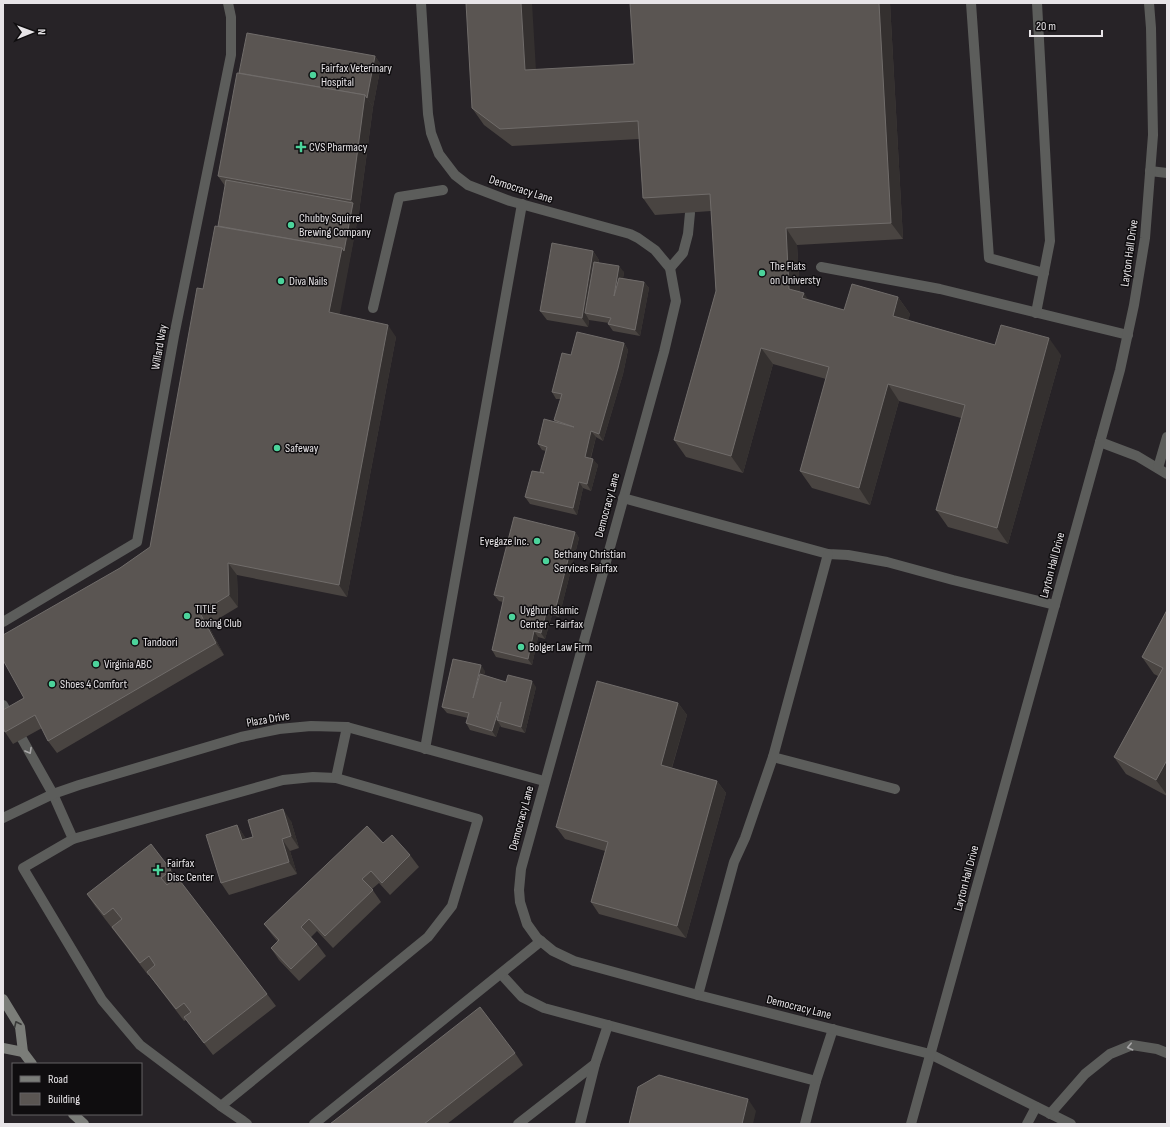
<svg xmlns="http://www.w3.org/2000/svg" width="1170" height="1127" viewBox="0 0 1170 1127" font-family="'Sofia Sans Condensed',sans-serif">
  <rect width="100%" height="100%" fill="#272327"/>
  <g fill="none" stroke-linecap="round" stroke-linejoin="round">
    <g stroke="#5c5d5b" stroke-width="10">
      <path d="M971,3L989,258L1044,273"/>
      <path d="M1150,171L1167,173"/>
      <path d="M821,267L940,289L1128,335"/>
      <path d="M670,268L683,253L688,234L690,213"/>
      <path d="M373,308L399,197L443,190"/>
      <path d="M1036,313L1050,241L1037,3"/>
      <path d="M1100,442L1137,456L1167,474"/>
      <path d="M1158,468L1167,437"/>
      <path d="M623,498L828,554L848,555L887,562L953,580L1055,605"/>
      <path d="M3,705L53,794L73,839"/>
      <path d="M425,749L522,204"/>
      <path d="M773,757L895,789"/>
      <path d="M313,777L336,778L478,819L452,906L428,937L221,1106L140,1045L102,1000L23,868L73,839L283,780Z"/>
      <path d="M336,778L347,727"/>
      <path d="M501,974L522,997L544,1008L816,1081"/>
      <path d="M698,995L734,862L745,838L773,757L828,554"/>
      <path d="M930,1054L1071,1124"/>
      <path d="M221,1106L243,1121L247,1124"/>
      <path d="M1050,1114L1085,1074L1110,1054L1132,1045L1157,1049L1167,1053"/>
      <path d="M314,1124L541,941"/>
      <path d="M518,1124L595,1064L608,1025"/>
      <path d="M580,1124L595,1064"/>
      <path d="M805,1124L816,1081L833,1029"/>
      <path d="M1027,1124L1036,1107"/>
    </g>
    <g stroke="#5c5d5b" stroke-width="10">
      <path d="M421,3L428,114L431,133L439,154L455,175L468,185L510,201L630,234L638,238L655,250L670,268L676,301L664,352L521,869L519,890L520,902L527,924L537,938L553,951L574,961L698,995L930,1054"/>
      <path d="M3,622L137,542L174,336L231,55V17L228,3"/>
      <path d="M3,818L53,794L79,785L241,737L279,729L311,726L347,727L544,781"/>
    </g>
    <path stroke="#5c5d5b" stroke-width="10" d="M911,1124L1120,370L1134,305L1145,238L1153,135L1151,28L1149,3"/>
    <g stroke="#7b7d79" stroke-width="10">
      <path d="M3,999L20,1027L23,1052L32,1064"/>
      <path d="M3,1048L23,1052"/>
      <path d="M73,1114L84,1124"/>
    </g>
  </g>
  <g fill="#494441">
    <path d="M890,3L903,239L797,245L800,292L808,300L844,310L898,297L910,314L908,320L995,345L1061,355L1008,544L948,527L936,510L961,418L899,401L870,505L812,488L800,471L826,379L773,364L743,473L686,457L674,440L716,291L711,211L655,215L643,198L639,139L512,146L484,125L472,108L536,70L634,64Z"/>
    <path d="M375,56L381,65L373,107L359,212L339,314L396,337L347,597L237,575L238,607L208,625L224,655L57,753L48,741L42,728L13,744L5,732L24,698L120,568L150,547L218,226L225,186L218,176L239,73Z"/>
    <path d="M593,251L599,260V263L624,272L623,278L644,282L649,288L640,336L613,331L608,324L609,323L589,320L588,327L547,320L540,311Z"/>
    <path d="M624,343L628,350L623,374L603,441L596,437L591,458L598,465L591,491L583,488L577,515L530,504L525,497L540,472L546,451L542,450L538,444L555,422L554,420L561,399H556L552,392L571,355Z"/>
    <path d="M575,532L579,538L559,617L552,615L545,639L538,637L532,665L496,657L492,650L503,602L499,601L494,595Z"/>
    <path d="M1167,610V796L1126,774L1114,757L1158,676L1154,674L1142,657Z"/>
    <path d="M485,671L484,675L506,682L536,687L525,733L501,727L500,725L496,737L470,730L466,723L468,718L447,713L442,707Z"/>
    <path d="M678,703L687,715L672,768L717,781L726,793L686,938L599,914L591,902L605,851L565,839L556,827Z"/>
    <path d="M291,821L299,848L290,851L297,874L229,895L221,883L237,825L246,839Z"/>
    <path d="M383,843L410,855L419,867L390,895L379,883L372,889L381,902L333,948L317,931L311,937L317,944L326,956L299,981L279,960L271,948L278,942L273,936L264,924Z"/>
    <path d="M171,870L267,994L276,1006L213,1055L186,1020L184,1021L149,975H148L95,906L87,894Z"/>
    <path d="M515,1053L523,1065L447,1124H330Z"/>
  </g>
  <g fill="#34302f">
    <path d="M521,3H532L537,87L525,70Z"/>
    <path d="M879,3H890L903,239L891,223Z"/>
    <path d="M375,56L381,65L373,107L367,98Z"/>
    <path d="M365,95L373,107L359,212L338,324L329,312L342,248L353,203L351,200Z"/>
    <path d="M786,228L797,245L801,306L789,289Z"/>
    <path d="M593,251L599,260L590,314L585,313L589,320L588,327L582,318Z"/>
    <path d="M619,266L624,272L619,302L614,296Z"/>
    <path d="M644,282L649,288L640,336L635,330Z"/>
    <path d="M804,293L815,310L802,298Z"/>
    <path d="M898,297L910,314L905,333L893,316Z"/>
    <path d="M388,325L396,337L347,597L339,585Z"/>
    <path d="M1049,338L1061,355L1008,544L997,528Z"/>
    <path d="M624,343L628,350L623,374L603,441L599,434Z"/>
    <path d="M761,348L773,364L743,473L731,456Z"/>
    <path d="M888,384L899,401L870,505L859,488Z"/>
    <path d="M591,431L596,437L589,463L585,457Z"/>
    <path d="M593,459L598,465L591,491L587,484Z"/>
    <path d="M579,482L583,488L577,515L573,508Z"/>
    <path d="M575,532L579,538L559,617L555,611Z"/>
    <path d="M228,563L237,575L238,607L229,595Z"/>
    <path d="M547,609L552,615L545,639L541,633Z"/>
    <path d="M200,613L208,625L224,655L216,643Z"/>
    <path d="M534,631L538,637L532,665L528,659Z"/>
    <path d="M481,665L485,671L477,705L473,698Z"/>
    <path d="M532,681L536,687L525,733L521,727Z"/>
    <path d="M501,702L497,720L500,725L496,737L492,731Z"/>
    <path d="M678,703L687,715L669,777L661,765Z"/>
    <path d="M1167,760V795L1156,780Z"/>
    <path d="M717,781L726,793L686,938L677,926Z"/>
    <path d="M283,809L291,821L299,848L291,836Z"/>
    <path d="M237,825L245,837L250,852L242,840Z"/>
    <path d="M282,839L290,851L297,874L289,862Z"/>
    <path d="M748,1099L756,1111L753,1124H742Z"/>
  </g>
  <g fill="#5a5552" stroke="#706c6a">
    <path d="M466,3H521L525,70L634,64L630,3H879L891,223L786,228L789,289L804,293L802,298L844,310L852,284L898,297L893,316L995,345L1001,325L1049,338L997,528L936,510L965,405L888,384L859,488L800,471L829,367L761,348L731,456L674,440L716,291L710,194L643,198L638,121L500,129L472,108Z"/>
    <path d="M247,33L375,56L367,98L365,95L239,73Z"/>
    <path d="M237,73L365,95L351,200L218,176Z"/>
    <path d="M226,180L353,203L344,251L342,248L218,226Z"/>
    <path d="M215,226L342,248L329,312L388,325L339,585L228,563L229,595L200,613L216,643L48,741L35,715L5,732L3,728V710L24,698L3,660V635L120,568L150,547L197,288L203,289Z"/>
    <path d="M552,243L593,251L582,318L540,311Z"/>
    <path d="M594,262L619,266L614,296L619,278L644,282L635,330L608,324L611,318L585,313Z"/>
    <path d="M577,332L624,343L618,368L599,434L591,431L585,457L593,459L587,484L579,482L573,508L525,497L532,471L544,473L540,472L547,447L538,444L544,419L574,427L554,420L562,394L552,392L562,353L571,355Z"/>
    <path d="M514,517L575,532L555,611L547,609L541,633L534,631L528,659L492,650L504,597L494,595Z"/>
    <path d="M1167,610V760L1156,780L1114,757L1163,668L1142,657Z"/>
    <path d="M453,659L481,665L473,698L480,674L506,682L508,675L532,681L521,727L497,720L501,702L492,731L466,723L469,713L442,707Z"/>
    <path d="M597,681L678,703L661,765L717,781L677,926L591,902L608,842L556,827Z"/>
    <path d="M283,809L291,836L282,839L289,862L221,883L206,835L237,825L242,840L253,837L248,820Z"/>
    <path d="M367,826L383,843L392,835L410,855L382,883L371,871L362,879L373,890L325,936L309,919L301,927L317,944L291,969L271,948L279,940L264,924Z"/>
    <path d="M151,844L171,870L161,878L167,885L177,877L267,994L204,1043L184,1017L191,1012L184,1003L176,1009L147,972L155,965L149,956L140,963L112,927L122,919L113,908L104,915L87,894Z"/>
    <path d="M480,1007L515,1053L424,1124H330Z"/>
    <path d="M659,1075L748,1099L742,1124H629L638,1087Z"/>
  </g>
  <defs><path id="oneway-chevron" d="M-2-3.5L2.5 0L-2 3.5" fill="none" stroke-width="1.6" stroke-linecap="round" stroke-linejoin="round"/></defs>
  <g stroke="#a8a7a8">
    <use href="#oneway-chevron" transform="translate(29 751) rotate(61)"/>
    <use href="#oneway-chevron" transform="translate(1130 1047) rotate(167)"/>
  </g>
  <use stroke="#3a3a39" href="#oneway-chevron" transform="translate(17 1024) rotate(-115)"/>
  <g fill="#4cd39b" stroke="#0f0d0f" stroke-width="1.5">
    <circle cx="313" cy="75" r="4"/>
    <path d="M299 141h4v4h4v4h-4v4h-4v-4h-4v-4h4z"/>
    <circle cx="291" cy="225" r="4"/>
    <circle cx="762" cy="273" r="4"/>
    <circle cx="281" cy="281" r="4"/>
    <circle cx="277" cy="448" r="4"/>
    <circle cx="537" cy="541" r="4"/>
    <circle cx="546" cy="561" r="4"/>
    <circle cx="187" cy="616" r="4"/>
    <circle cx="512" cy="617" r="4"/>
    <circle cx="135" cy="642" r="4"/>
    <circle cx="521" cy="647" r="4"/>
    <circle cx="96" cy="664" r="4"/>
    <circle cx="52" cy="684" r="4"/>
    <path d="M156 864h4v4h4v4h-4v4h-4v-4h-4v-4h4z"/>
  </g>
  <g text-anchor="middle" stroke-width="3" stroke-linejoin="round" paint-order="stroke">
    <g font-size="12" fill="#e7e4e7" stroke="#0f0d0f" text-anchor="start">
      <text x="321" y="72">Fairfax Veterinary<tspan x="321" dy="14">Hospital</tspan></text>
      <text x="309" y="151">CVS Pharmacy</text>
      <text x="299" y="222">Chubby Squirrel<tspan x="299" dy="14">Brewing Company</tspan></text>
      <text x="770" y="270">The Flats<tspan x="770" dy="14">on Universty</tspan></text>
      <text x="289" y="285">Diva Nails</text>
      <text x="285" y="452">Safeway</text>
      <text x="529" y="545" text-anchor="end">Eyegaze Inc.</text>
      <text x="554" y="558">Bethany Christian<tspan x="554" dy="14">Services Fairfax</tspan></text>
      <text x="195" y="613">TITLE<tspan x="195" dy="14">Boxing Club</tspan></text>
      <text x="520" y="614">Uyghur Islamic<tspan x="520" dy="14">Center - Fairfax</tspan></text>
      <text x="143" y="646">Tandoori</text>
      <text x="529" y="651">Bolger Law Firm</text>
      <text x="104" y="668">Virginia ABC</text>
      <text x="60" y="688">Shoes 4 Comfort</text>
      <text x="167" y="867">Fairfax<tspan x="167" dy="14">Disc Center</tspan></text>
    </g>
    <g font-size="12" fill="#e7e4e7" stroke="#0f0d0f">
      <text transform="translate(521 189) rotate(18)" y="4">Democracy Lane</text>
      <text transform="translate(1129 253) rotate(-82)" y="4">Layton Hall Drive</text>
      <text transform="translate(159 347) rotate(-80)" y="4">Willard Way</text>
      <text transform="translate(607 505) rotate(-75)" y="4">Democracy Lane</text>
      <text transform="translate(1052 565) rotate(-75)" y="4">Layton Hall Drive</text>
      <text transform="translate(268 719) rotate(-10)" y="4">Plaza Drive</text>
      <text transform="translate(521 818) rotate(-75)" y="4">Democracy Lane</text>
      <text transform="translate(966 878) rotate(-75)" y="4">Layton Hall Drive</text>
      <text transform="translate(799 1007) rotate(14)" y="4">Democracy Lane</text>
    </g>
  </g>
  <rect width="1170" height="1127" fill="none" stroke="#e7e4e7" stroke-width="8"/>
  <rect x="12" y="1063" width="130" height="52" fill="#0f0d0f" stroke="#656365"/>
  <rect x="20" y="1076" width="20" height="6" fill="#7b7d79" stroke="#656365"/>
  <text x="48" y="1083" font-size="12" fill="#e7e4e7">Road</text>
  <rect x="20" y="1093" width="20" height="12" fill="#5a5552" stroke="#656365"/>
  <text x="48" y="1103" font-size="12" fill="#e7e4e7">Building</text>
  <g transform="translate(32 32) rotate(89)" stroke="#0f0d0f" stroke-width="3" paint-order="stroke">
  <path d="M0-3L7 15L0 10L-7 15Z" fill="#e7e4e7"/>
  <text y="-6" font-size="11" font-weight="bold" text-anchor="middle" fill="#e7e4e7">N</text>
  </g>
  <path d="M1030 30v6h72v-6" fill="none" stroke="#e7e4e7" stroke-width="2"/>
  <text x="1036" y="30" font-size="12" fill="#e7e4e7" stroke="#0f0d0f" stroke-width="3" paint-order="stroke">20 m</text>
</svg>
